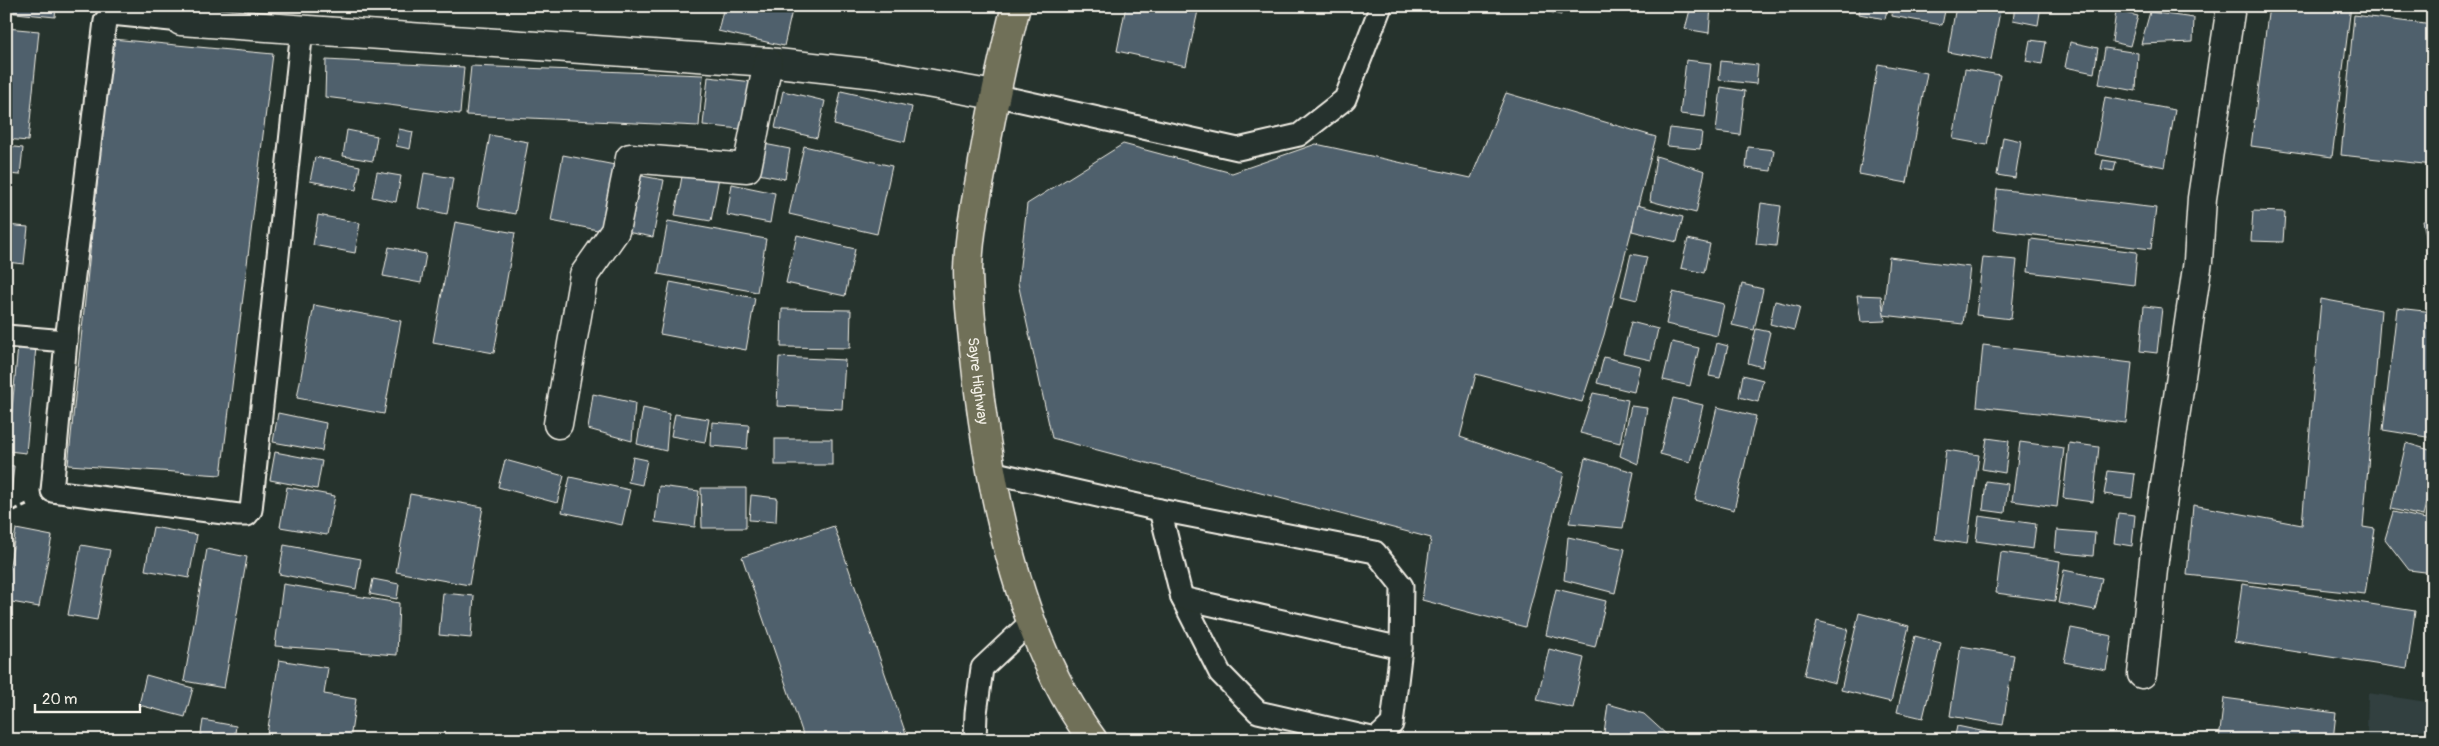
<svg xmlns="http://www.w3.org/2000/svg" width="2439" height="746" viewBox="0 0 2439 746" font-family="Pangolin,sans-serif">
  <rect width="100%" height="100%" fill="#26332d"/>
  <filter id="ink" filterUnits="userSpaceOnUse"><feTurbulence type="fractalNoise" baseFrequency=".02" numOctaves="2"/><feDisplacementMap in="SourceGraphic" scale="10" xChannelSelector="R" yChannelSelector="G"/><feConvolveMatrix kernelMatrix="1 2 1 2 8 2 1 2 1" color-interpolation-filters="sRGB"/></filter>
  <g filter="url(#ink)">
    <path fill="#324140" d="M2368,693L2433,703V740H2367Z"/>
    <g fill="#4f616c" stroke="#f4f1e8">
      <path d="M6,6H56L55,17L6,12Z"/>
      <path d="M724,6H793L784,46L718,31Z"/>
      <path d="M1126,6H1199L1186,66L1117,51Z"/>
      <path d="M1525,6H1562L1561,15Z"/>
      <path d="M1691,6H1711L1709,33L1685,29Z"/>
      <path d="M1860,6H1888L1885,19L1859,14Z"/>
      <path d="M1893,6H1946L1942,25L1892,16Z"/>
      <path d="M1956,6H2001L1991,60L1948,52Z"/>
      <path d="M2015,6H2041L2038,25L2013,20Z"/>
      <path d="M2185,6H2213L2212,11Z"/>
      <path d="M2269,6H2351L2332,157L2251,146Z"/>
      <path d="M2116,11L2138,16L2130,46L2112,42Z"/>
      <path d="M2150,12L2194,18L2193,42L2141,44Z"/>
      <path d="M2354,15L2433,25V165L2341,155Z"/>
      <path d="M6,28L39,31L28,141L6,139Z"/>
      <path d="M112,39L273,54L221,475L68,465Z"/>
      <path d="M2030,40L2046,42L2042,64L2026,61Z"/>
      <path d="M2070,42L2098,48L2094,73L2065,67Z"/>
      <path d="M2105,48L2138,53L2136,91L2099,84Z"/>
      <path d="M326,60L464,67L460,114L325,97Z"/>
      <path d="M1686,60L1711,63L1705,117L1680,114Z"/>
      <path d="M1721,61L1758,65L1756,84L1719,80Z"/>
      <path d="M1878,64L1927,73L1907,183L1859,174Z"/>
      <path d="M471,66L703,75L699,126L466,115Z"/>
      <path d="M1965,69L2000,75L1987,145L1953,139Z"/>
      <path d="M708,77L753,82L749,130L703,125Z"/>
      <path d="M1721,87L1745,91L1740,135L1716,132Z"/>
      <path d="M783,91L825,101L817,138L775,128Z"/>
      <path d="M841,91L912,107L905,142L834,125Z"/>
      <path d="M1506,93L1656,137L1604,335L1582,402L1476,374L1460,437L1564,473L1525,627L1422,600L1431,538L1052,438L1018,283L1027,204L1123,144L1232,173L1316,144L1471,178Z"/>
      <path d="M2105,97L2175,110L2165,167L2095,154Z"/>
      <path d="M1670,128L1702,132L1700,149L1667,146Z"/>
      <path d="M399,129L413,132L410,149L396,146Z"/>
      <path d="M347,130L377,136L373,161L343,156Z"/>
      <path d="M490,135L528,142L515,214L477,207Z"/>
      <path d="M2003,137L2021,141L2015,178L1997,175Z"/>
      <path d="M759,143L790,149L785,179L753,173Z"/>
      <path d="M6,146L23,148L20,175L6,174Z"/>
      <path d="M804,146L892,166L877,234L789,214Z"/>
      <path d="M1748,147L1774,150L1771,171L1746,168Z"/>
      <path d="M563,155L615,165L603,231L551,221Z"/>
      <path d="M1656,156L1705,171L1696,213L1650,201Z"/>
      <path d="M315,157L360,166L356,190L310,181Z"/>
      <path d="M2103,160L2116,162L2114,171L2101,169Z"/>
      <path d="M683,171L719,177L711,221L675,215Z"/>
      <path d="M377,172L401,176L396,202L372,197Z"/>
      <path d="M424,173L453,178L447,214L418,208Z"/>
      <path d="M631,174L664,180L653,237L621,231Z"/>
      <path d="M6,183H11L8,218L6,217Z"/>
      <path d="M732,184L775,193L770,223L727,215Z"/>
      <path d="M1997,189L2156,208L2151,249L1993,230Z"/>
      <path d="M1761,203L1781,206L1776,246L1756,244Z"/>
      <path d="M1637,205L1683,217L1677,242L1632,231Z"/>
      <path d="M2253,211L2285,212L2283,242L2251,241Z"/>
      <path d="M318,215L360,223L355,253L313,245Z"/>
      <path d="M2433,219V267L2432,268L2423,221Z"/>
      <path d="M668,221L766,239L757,292L658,274Z"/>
      <path d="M455,222L515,233L494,353L433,342Z"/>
      <path d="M6,225L28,227L24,264L6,262Z"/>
      <path d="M797,235L855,249L845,296L786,283Z"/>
      <path d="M1688,239L1710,244L1704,273L1681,268Z"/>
      <path d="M2031,239L2137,252L2134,285L2028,272Z"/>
      <path d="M389,247L426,254L421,283L383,276Z"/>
      <path d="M1631,254L1647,257L1637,300L1621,296Z"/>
      <path d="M1889,257L1970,267L1963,324L1883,315Z"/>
      <path d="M1983,257L2017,260L2011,319L1976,315Z"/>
      <path d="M670,282L755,298L746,350L660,334Z"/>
      <path d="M1742,284L1763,289L1754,330L1732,325Z"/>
      <path d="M1673,292L1724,304L1717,336L1666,324Z"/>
      <path d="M1857,295L1881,296L1885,321L1861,322Z"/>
      <path d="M2321,299L2381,310L2363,527L2375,529L2365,594L2187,575L2193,505L2302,525Z"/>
      <path d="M1775,301L1800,307L1794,330L1770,324Z"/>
      <path d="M314,305L401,321L384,414L297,398Z"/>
      <path d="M2144,306L2162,308L2157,353L2140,351Z"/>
      <path d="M2397,308L2433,312V438L2383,430Z"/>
      <path d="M782,309L851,310L850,348L781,347Z"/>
      <path d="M1631,322L1658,329L1651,360L1623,354Z"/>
      <path d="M1756,329L1770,332L1762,367L1748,363Z"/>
      <path d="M1672,342L1699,348L1690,386L1663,380Z"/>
      <path d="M1717,343L1728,346L1720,378L1709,376Z"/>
      <path d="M1983,345L2132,363L2126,423L1977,406Z"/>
      <path d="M18,346L36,347L26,453L8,451Z"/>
      <path d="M779,357L845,360L842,409L777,406Z"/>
      <path d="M1604,357L1640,366L1634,392L1597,383Z"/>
      <path d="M1743,375L1763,380L1758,402L1739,397Z"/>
      <path d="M1593,393L1628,400L1620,443L1580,433Z"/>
      <path d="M593,394L635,403L632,441L588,429Z"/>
      <path d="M1673,398L1703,405L1690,462L1660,454Z"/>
      <path d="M1631,406L1647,408L1638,464L1620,456Z"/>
      <path d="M1717,407L1756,416L1734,510L1695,500Z"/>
      <path d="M643,408L669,414L666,451L637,444Z"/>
      <path d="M278,413L326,423L322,451L273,442Z"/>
      <path d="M675,414L709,419L705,442L671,436Z"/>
      <path d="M712,422L749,425L747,449L711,446Z"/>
      <path d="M1987,438L2009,441L2005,473L1982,469Z"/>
      <rect x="775" y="439" width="57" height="26"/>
      <path d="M2020,442L2064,448L2057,507L2012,501Z"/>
      <path d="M2069,443L2099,447L2093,502L2063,498Z"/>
      <path d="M2406,443L2433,451V471L2423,516L2391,509Z"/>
      <path d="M1946,450L1979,455L1967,544L1935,539Z"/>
      <path d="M275,452L322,461L317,489L270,480Z"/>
      <path d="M633,457L647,460L642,485L628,482Z"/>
      <path d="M1585,458L1634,472L1623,528L1569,523Z"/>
      <path d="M505,460L564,476L557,503L498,487Z"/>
      <path d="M6,465L14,466L11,494H6Z"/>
      <path d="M2108,471L2135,474L2132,498L2104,494Z"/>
      <path d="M570,477L630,490L622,525L562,512Z"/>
      <path d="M1986,481L2008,484L2005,513L1983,510Z"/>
      <path d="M2433,483V573L2409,570L2385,539L2393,512L2426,519Z"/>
      <path d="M659,486L699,491L695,527L655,522Z"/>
      <path d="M287,487L335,496L327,535L280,527Z"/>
      <path d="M701,488H746V528H702Z"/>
      <path d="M410,494L483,507L469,585L396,572Z"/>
      <path d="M751,495L777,498L776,522L749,520Z"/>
      <path d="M2118,513L2135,515L2132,546L2114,543Z"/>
      <path d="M1979,516L2036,524L2033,549L1976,541Z"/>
      <path d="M834,526L908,740H805L742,557Z"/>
      <path d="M153,527L197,535L189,578L145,570Z"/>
      <path d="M16,529L52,536L39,607L6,601V588Z"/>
      <path d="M2057,530L2095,533L2093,556L2055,552Z"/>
      <path d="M1568,537L1625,549L1615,593L1564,580Z"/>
      <path d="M81,545L110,550L97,620L68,615Z"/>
      <path d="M284,545L361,559L356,589L279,574Z"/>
      <path d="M207,549L247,557L224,688L184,681Z"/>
      <path d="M2001,552L2060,561L2055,601L1996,593Z"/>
      <path d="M2064,570L2102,578L2095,610L2058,603Z"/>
      <path d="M373,579L399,584L397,599L370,594Z"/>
      <path d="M283,584L399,603L397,655L275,646Z"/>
      <path d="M2242,584L2415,611L2407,669L2234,642Z"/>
      <path d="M1556,589L1606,601L1595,647L1546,635Z"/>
      <path d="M443,593L474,596L471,638L439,635Z"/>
      <path d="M1859,613L1909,626L1891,702L1841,690Z"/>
      <path d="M1817,621L1848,629L1835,683L1804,675Z"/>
      <path d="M2071,628L2112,636L2106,670L2064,662Z"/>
      <path d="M1915,636L1941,643L1923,718L1897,712Z"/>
      <path d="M1961,646L2014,655L2003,725L1950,716Z"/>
      <path d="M1549,649L1584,658L1573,708L1537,700Z"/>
      <path d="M279,660L328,668L324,694L356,699L350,740H306L267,734Z"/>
      <path d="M146,675L193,688L185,717L139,705Z"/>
      <path d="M2224,698L2336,713L2333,740H2219Z"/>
      <path d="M1608,704L1644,714L1667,735V740H1603Z"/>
      <path d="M203,720L236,726L234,740H200Z"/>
      <path d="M1957,726L2000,735L1999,740H1954Z"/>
    </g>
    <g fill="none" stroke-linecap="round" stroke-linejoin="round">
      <defs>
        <g id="lane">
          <path d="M181,21L111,14L105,21L66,341L52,491L239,515H247L251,510L302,29"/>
          <path d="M994,95L1238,149L1299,135L1345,99L1381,6"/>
          <path d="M6,336L66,341"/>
          <path d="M991,472L1160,510"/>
          <path d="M1160,510L1375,552L1402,586L1401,648L1392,724L1376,739L1258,712L1220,673L1182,598Z"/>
          <path d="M1182,598L1401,648"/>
          <path d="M975,740L976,713L982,668L1032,621"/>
        </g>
        <g id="street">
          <path d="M183,6L181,21L768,62L876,74L994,95"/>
          <path d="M558,424L584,275L615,231L630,158L747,168L768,62"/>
          <path d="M2142,674L2154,560L2198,261L2202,198L2231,6"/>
        </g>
        <g id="highway">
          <path id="s1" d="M1016,6C1002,62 990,118 981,174C975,206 969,237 968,269C968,298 972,328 975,357C988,481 1017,638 1093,740"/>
        </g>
      </defs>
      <use href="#lane" stroke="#f4f1e8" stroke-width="25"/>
      <use href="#street" stroke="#f4f1e8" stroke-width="31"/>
      <use href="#highway" stroke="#f4f1e8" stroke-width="31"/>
      <path stroke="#f4f1e8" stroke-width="3" stroke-dasharray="5 4" stroke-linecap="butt" d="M6,514L27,504"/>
      <use href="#lane" stroke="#26332d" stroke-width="21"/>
      <use href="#street" stroke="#26332d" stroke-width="28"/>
      <use href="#highway" stroke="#706f59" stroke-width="28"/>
    </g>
  </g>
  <g text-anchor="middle" stroke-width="4.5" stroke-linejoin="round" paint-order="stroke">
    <g font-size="15" fill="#f4f1e8" stroke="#26332d">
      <text dy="5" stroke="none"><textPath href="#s1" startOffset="380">Sayre Highway</textPath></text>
    </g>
  </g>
  <rect width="2439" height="746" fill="none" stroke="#26332d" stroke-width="25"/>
  <rect x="12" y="12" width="2414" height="721" fill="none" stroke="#f4f1e8" stroke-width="2" filter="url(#ink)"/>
  <path d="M35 704v8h105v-8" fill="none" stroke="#f4f1e8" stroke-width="2.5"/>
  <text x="42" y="704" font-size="15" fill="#f4f1e8" stroke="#26332d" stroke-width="4" paint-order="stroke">20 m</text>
</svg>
